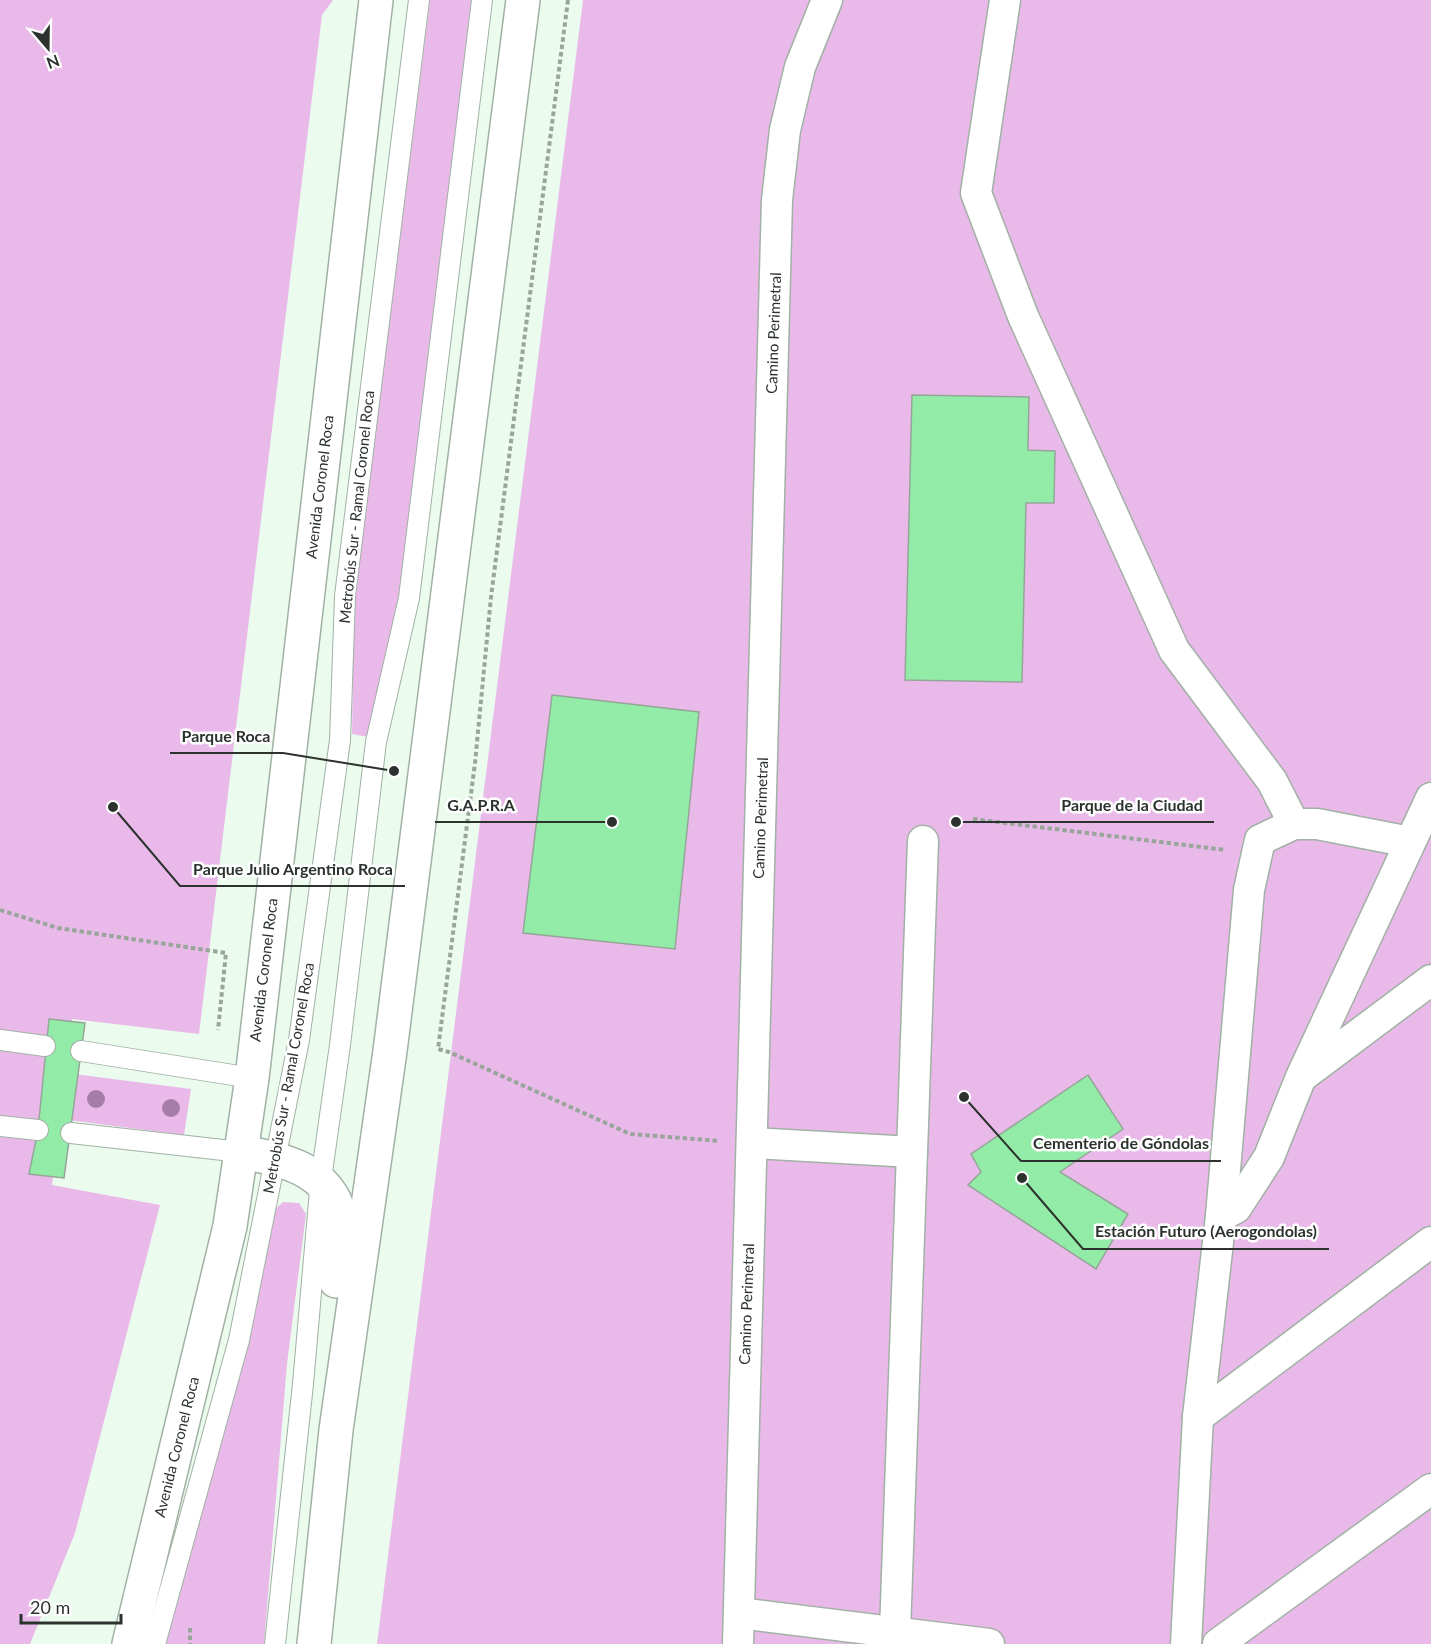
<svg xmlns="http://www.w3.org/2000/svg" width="1431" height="1644" viewBox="0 0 1431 1644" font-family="Lato,sans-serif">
  <rect width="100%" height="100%" fill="#ebfbee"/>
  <g fill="#e9bae9">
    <path d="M0,0H333L322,15L199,1034L72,1019L66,1073L191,1089L184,1135L60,1119L52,1185L160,1205L75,1533L30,1644H0Z"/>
    <path d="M430,0H474L400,602L369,737L352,734L354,599Z"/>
    <path d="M583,0H1431V1644H377Z"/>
    <path d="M283,1202L299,1203L306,1214L287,1364L264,1644H166L251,1332L271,1213Z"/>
  </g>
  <g fill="#92eca7" stroke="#96a599" stroke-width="1.5">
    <path d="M912,395L1029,397L1028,450L1055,451L1054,503H1026L1022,682L905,680Z"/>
    <path d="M552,695L699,712L675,949L523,933Z"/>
    <path d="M49,1019L85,1023L64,1178L29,1174L38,1130Z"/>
    <path d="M1088,1075L1123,1129L1060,1172L1128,1214L1096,1269L968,1185L981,1172L971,1154Z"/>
  </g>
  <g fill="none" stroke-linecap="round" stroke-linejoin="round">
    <defs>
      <g id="service">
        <path d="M0,1040L45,1046"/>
        <path d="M81,1051L252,1078"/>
        <path d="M0,1126L38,1130"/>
        <path d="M71,1133L241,1152"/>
        <path d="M155,1644L239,1340L299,1040L340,740L345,596L419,0"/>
        <path d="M275,1644L303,1384L321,1179L340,1045L376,742L409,598L482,0"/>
      </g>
      <g id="pedestrian">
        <path d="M1005,0L976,193L1023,316L1174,650L1272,781L1294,824"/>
        <path d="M1304,1075L1431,980"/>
        <path d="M752,1143L912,1152L923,841"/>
        <path d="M1221,1216L1236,1208L1269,1157L1301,1077L1431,798"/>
        <path d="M1198,1417L1431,1242"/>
        <path d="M739,1613L989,1644"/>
        <path d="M895,1632L912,1152"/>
        <path d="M738,1644L777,200L785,130L800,67L827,0"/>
        <path d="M1186,1644L1198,1417L1221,1216L1249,890L1260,840L1294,824H1317L1410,842"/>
        <path d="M1218,1644L1431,1489"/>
      </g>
      <g id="secondary">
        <path d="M241,1152C282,1159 329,1169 340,1216C345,1236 338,1261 336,1281"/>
        <path d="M129,1644L230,1226L252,1078L376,0"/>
        <path d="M314,1644L336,1430L390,1051L523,0"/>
      </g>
    </defs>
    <use href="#service" stroke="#a1b1a4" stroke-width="22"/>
    <use href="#pedestrian" stroke="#a1b1a4" stroke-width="33"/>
    <use href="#secondary" stroke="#a1b1a4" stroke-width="36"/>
    <g stroke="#99a59b" stroke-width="4" stroke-dasharray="4.5 3" stroke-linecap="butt">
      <path d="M568,0L491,597L475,763L438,1049L449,1052L630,1134L720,1141"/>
      <path d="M973,819L1226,850"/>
      <path d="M0,910L58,928L226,953L218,1030"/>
      <path d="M190,1628V1644"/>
    </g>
    <use href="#service" stroke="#fff" stroke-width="20"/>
    <use href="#pedestrian" stroke="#fff" stroke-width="30"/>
    <use href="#secondary" stroke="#fff" stroke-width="33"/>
  </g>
  <g fill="#a67da9">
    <circle cx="96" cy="1099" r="9"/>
    <circle cx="171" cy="1108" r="9"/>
  </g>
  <g text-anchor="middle" stroke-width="5" stroke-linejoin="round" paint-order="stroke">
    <g font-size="15" fill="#2c322d" stroke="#fff">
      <text transform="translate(774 333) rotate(-88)" y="5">Camino Perimetral</text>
      <text transform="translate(320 487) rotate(-83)" y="5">Avenida Coronel Roca</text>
      <text transform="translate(357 507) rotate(-84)" y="5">Metrobús Sur - Ramal Coronel Roca</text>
      <text transform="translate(761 818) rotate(-88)" y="5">Camino Perimetral</text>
      <text transform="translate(264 970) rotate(-83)" y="5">Avenida Coronel Roca</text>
      <text transform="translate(289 1078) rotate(-80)" y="5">Metrobús Sur - Ramal Coronel Roca</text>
      <text transform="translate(747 1304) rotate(-88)" y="5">Camino Perimetral</text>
      <text transform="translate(177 1447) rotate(-76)" y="5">Avenida Coronel Roca</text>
    </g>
  </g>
  <path fill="none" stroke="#2c322d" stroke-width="2" d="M394 771L283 753H170M612 822L527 822H435M956 822L1049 822H1214M113 807L180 886H405M964 1097L1021 1161H1221M1022 1178L1083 1249H1329"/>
  <g fill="#2c322d" stroke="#fff" stroke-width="2">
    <circle cx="394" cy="771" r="6"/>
    <circle cx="612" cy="822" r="6"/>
    <circle cx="956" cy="822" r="6"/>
    <circle cx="113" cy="807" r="6"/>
    <circle cx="964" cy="1097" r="6"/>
    <circle cx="1022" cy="1178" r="6"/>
  </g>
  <g font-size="16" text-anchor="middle" font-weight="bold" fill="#2c322d" stroke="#fff" stroke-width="5" stroke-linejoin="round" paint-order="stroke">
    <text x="226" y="742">Parque Roca</text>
    <text x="481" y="811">G.A.P.R.A</text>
    <text x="1132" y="811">Parque de la Ciudad</text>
    <text x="293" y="875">Parque Julio Argentino Roca</text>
    <text x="1121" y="1149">Cementerio de Góndolas</text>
    <text x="1206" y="1237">Estación Futuro (Aerogondolas)</text>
  </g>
  <g transform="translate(48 48) rotate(160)" stroke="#ffffff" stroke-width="4.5" paint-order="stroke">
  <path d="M0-4.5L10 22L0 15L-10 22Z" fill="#2c322d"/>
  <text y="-9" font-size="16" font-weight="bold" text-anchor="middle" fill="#2c322d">N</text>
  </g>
  <path d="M21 1614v9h100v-9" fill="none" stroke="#2c322d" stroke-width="3"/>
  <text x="30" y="1614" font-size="18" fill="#2c322d" stroke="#ffffff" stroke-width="4.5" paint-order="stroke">20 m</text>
</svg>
